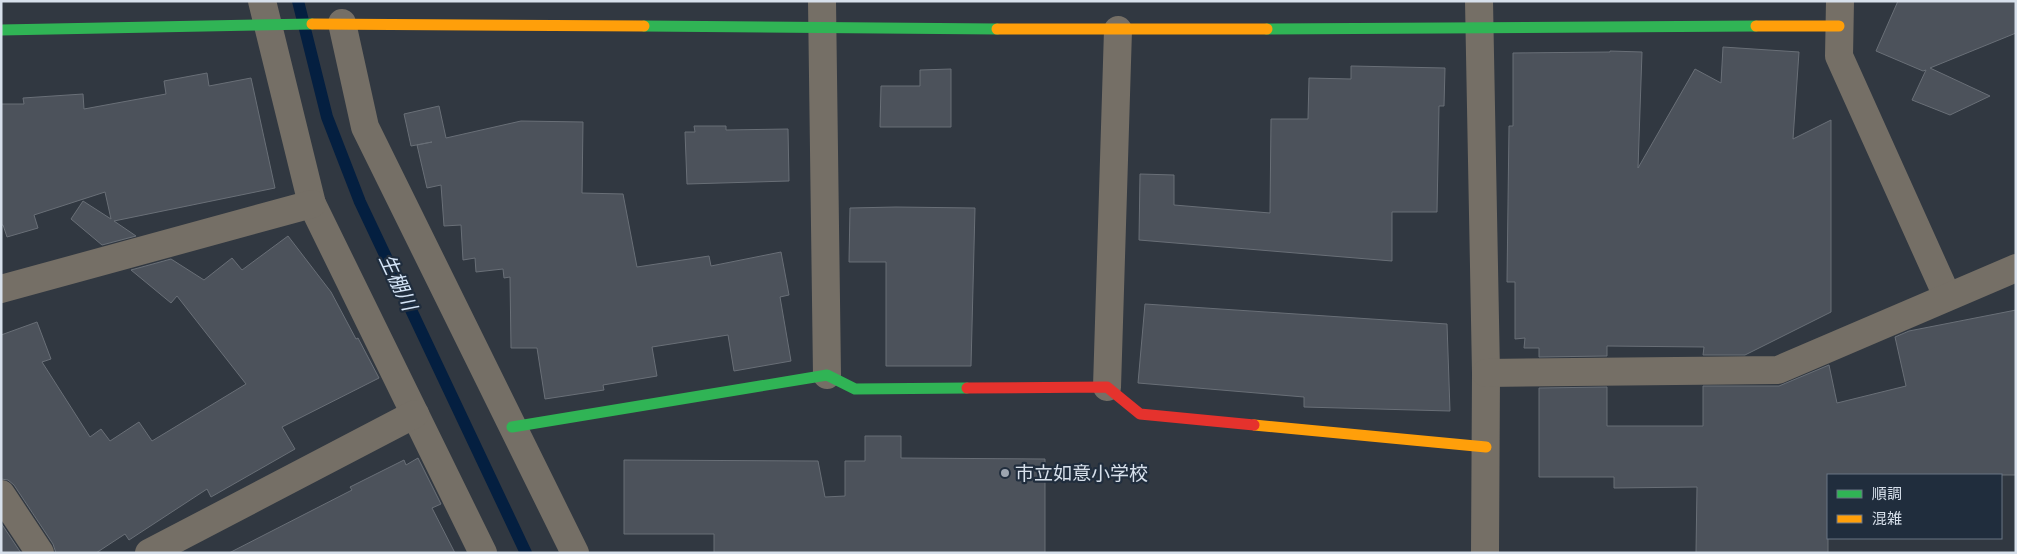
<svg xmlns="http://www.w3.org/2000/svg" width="2017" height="554" viewBox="0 0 2017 554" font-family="'Titillium Web','Noto Sans JP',sans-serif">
  <rect width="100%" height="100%" fill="#313841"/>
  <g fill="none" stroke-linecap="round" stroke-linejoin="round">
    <path stroke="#041f40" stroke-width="12" d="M298,1L327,117L360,202L526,553"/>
  </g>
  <g fill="#4c525b" stroke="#696f77">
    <path d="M1898,1H2016V33L1930,68L1990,96L1950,115L1912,100L1926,70L1923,71L1876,51Z"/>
    <path d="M1723,47L1799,52L1793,139L1831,120V312L1745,355H1703L1704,347L1607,346V356L1539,357V348H1524L1525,338L1515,339V282H1507L1509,126H1513V53L1610,52V51L1642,52L1638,168L1695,69L1721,83Z"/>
    <path d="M1351,66L1445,68L1444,106H1439L1437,212H1392V261L1139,240L1140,174L1174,175V205L1270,213L1271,119H1308L1309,78L1351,79Z"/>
    <path d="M951,69V127H880L881,86H920V70Z"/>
    <path d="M207,73L209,86L251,78L275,188L114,221L136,236L102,245L71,219L83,201L111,219L105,192L34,215L38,228L7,237L3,225H1V104H24L23,98L83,94L84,109L166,94L164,81Z"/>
    <path d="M439,106L446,138L521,121L583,122L582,193L623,194L637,267L709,256L711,266L781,252L789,295L780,297L791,361L734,371L728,335L652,347L657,376L603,385L604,390L545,399L537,348H511L510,277L504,278L503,269L476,272L475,258L463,260L461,225L444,226L441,185L427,188L417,145L432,142L411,146L404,114Z"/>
    <path d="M694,126H726V130L788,129L789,181L687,184L685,132H695Z"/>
    <path d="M896,207L975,208L971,366H886V262H849L850,208Z"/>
    <path d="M288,236L331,292L356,339L358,338L379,378L282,427L295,449L211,497L207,489L129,540L125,534L96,553H56L53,544L14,485L8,480L1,479V335L37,322L51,359L42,362L90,437L101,429L110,441L139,422L152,441L246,384L177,296L171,303L131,270L171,259L204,280L232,258L242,270Z"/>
    <path d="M1145,304L1447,324L1450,411L1304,407V397L1138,383Z"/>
    <path d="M2016,310V475H1828V553H1696L1697,487L1614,488V477H1539V388L1607,387V426H1703V386H1779L1829,365L1837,403L1906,386L1895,337L1909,331Z"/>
    <path d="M865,436H901V458L1045,459V553H714V534H624V460L818,461L825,497L845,496V461H865Z"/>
    <path d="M418,458L441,504L432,508L455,553H229L352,490L350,487L404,460L406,465Z"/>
    <path d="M1,523L21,553H1Z"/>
  </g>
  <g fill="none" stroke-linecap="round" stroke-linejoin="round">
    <g stroke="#756f66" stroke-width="28">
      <path d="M262,1L312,204L483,553"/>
      <path d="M822,1L827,375"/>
      <path d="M1479,1L1486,373L1485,553"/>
      <path d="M1840,1L1839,56L1947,296"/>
      <path d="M342,23L365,127L575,553"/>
      <path d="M1,289L312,204"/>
      <path d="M1486,373L1778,370L2016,268"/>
      <path d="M1107,387L1118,30"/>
      <path d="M1,494L40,553"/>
      <path d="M149,553L415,414"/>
    </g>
    <g stroke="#30b455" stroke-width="11">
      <path d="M644,26L997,29"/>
      <path d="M1267,29L1756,26"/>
      <path d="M1,30L312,24"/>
      <path d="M512,427L827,375L855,389L967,388"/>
    </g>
    <g stroke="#ff9f0a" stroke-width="11">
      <path d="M312,24L644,26"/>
      <path d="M1756,26H1839"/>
      <path d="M997,29H1267"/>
      <path d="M1254,425L1486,447"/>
    </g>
    <path stroke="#e5322d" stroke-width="11" d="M967,388L1107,387L1140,414L1254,425"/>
  </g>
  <circle fill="#9da5b0" stroke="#202d3d" stroke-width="2" cx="1005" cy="473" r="5"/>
  <g text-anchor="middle" stroke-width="4.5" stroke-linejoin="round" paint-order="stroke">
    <g font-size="19" fill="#d7e0eb" stroke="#202d3d" text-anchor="start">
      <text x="1015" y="480">市立如意小学校</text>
    </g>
    <g font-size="20" font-style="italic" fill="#d4e4f7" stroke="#202d3d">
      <text transform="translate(398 282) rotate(65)" y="7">生棚川</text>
    </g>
  </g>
  <rect width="2017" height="554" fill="none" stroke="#d7e0eb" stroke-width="5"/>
  <rect x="1827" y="474" width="175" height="65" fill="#202d3d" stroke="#697583"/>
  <rect x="1837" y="490" width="25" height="8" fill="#30b455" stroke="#697583"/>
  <text x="1872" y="499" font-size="15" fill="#d7e0eb">順調</text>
  <rect x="1837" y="515" width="25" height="8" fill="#ff9f0a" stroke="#697583"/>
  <text x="1872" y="524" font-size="15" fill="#d7e0eb">混雑</text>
</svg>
